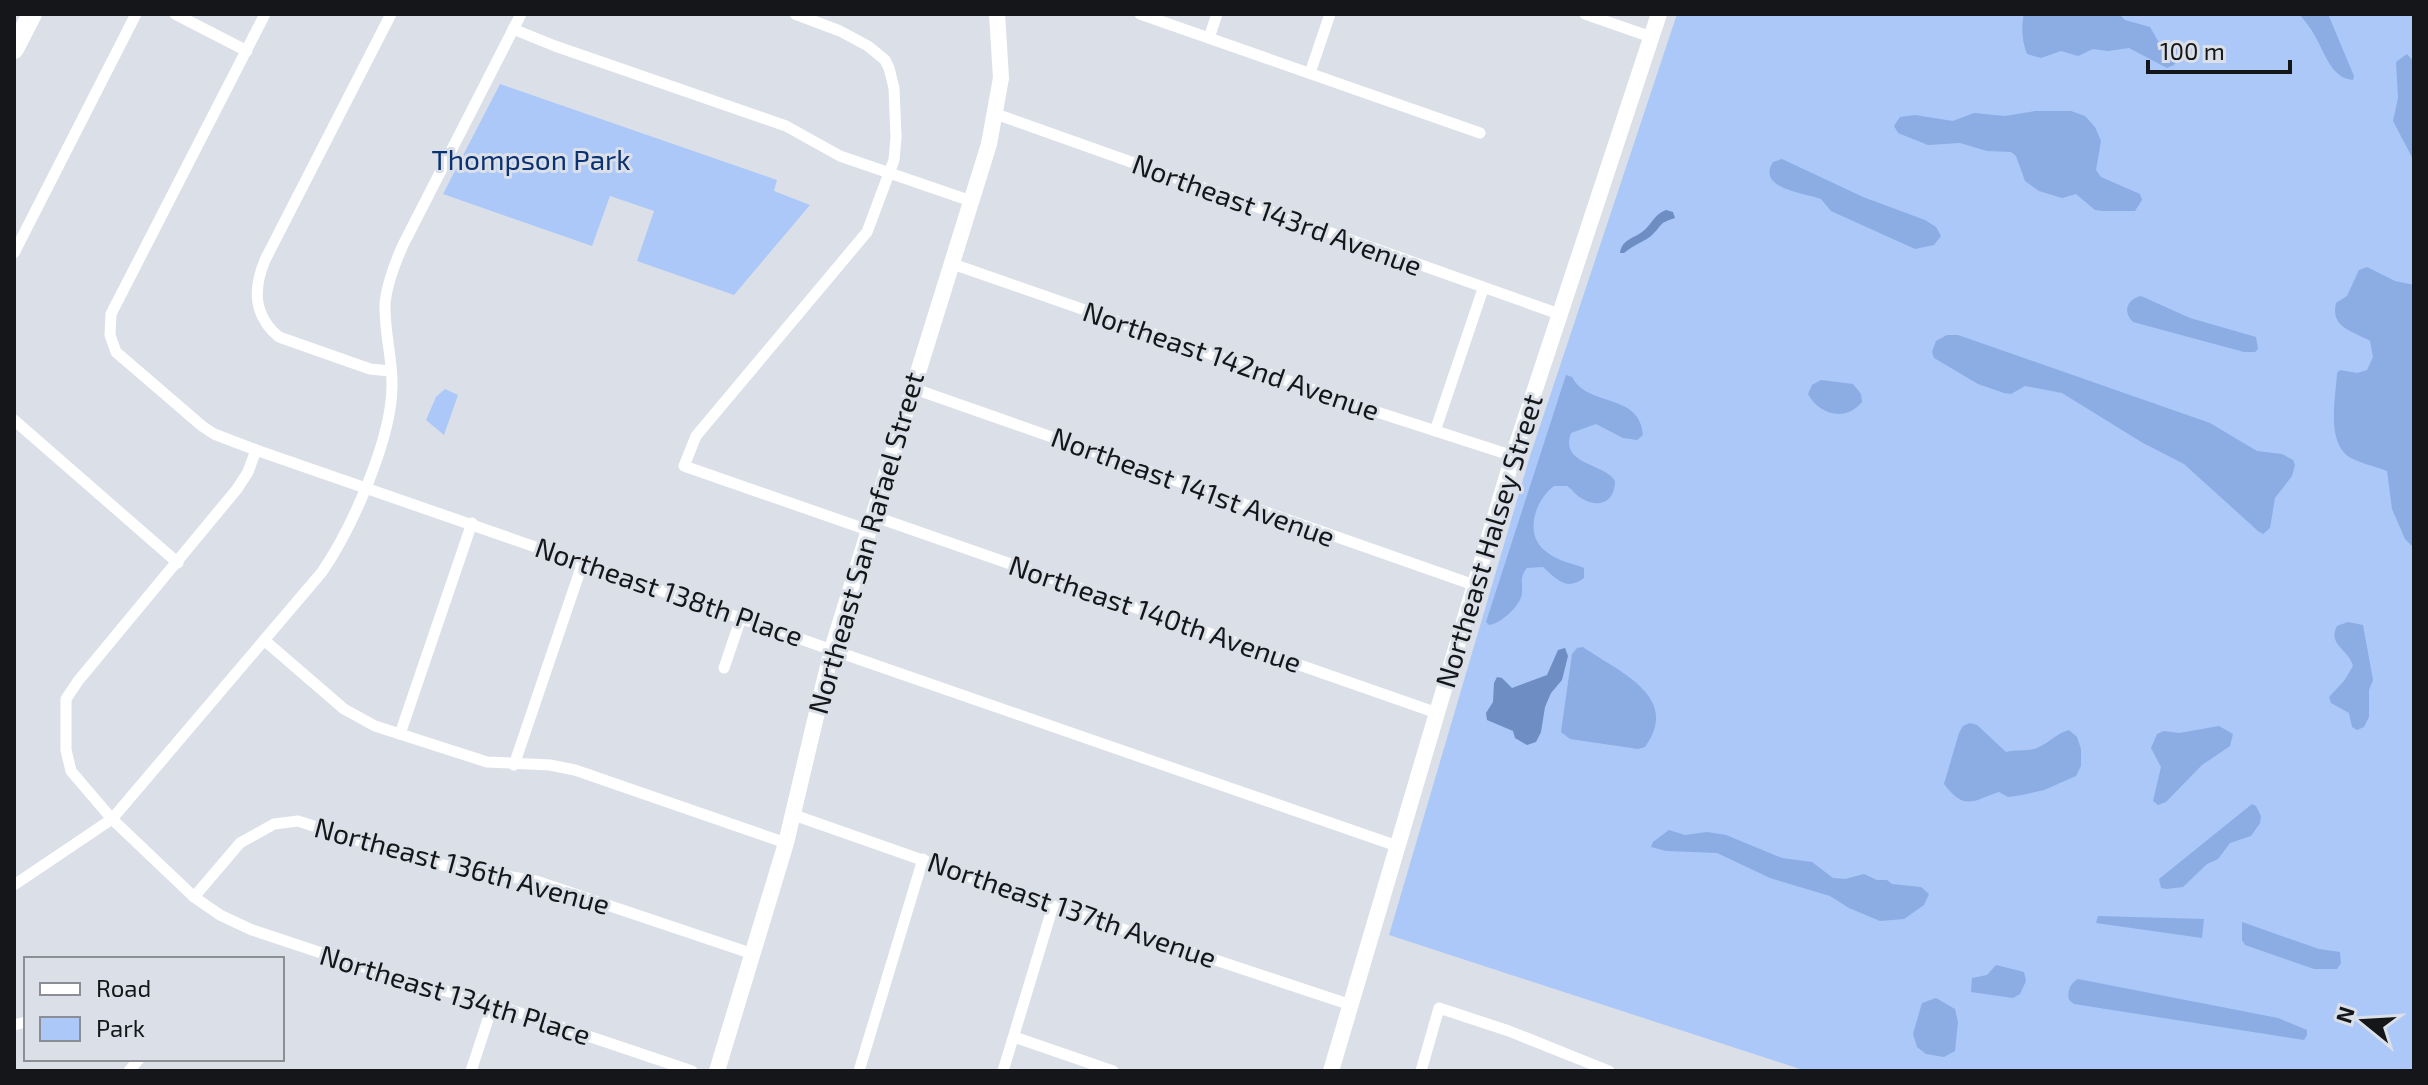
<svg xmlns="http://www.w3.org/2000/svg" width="2428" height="1085" viewBox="0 0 2428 1085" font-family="'Exo 2',sans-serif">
  <rect width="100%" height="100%" fill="#dbe0e8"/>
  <g fill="#abc8f8">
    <path d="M1677,14H2414V1071H1806L1389,935L1530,456Z"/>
    <path d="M500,84L777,180L774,191L810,205L734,295L637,261L654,211L610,196L592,246L443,194Z"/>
    <path d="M445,389L458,395L444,435L426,420L436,397Z"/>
  </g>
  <g fill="#8bade4">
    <path d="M2024,14H2119L2125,20L2150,27L2161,46L2178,47L2181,56L2174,65L2167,68L2129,48L2108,51L2093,49L2078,56L2061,51L2041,58L2027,54C2022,41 2021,28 2024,14Z"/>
    <path d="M2299,14H2328L2354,76L2353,80C2331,78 2325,53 2315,36C2311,28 2305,21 2299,14Z"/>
    <path d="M2407,54L2414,62V161L2393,121L2398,98L2396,62Z"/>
    <path d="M2035,111H2071L2085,116L2095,127L2101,141L2096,170L2101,177L2140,194L2142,200L2135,211H2103L2095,210L2076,194L2062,198L2039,191L2025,181L2016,156L2011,152L1987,151L1960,143L1928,145L1898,133L1894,126L1900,117L1915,115L1953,121L1974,113L2005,116Z"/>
    <path d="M1782,159L1863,197L1925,220L1936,227L1941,236L1934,245L1915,249L1831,211L1821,199C1805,193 1756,189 1773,162Z"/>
    <path d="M2367,267L2395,281L2414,285V548L2405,539L2392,509L2387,471C2375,466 2362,464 2351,458C2325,443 2336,397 2337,373L2340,370L2357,373L2367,370L2373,357L2370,341C2353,331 2330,328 2336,303L2347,296L2359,270Z"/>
    <path d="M2141,296L2190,318L2256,337L2258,349L2255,352H2244L2133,322C2123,312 2126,300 2141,296Z"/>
    <path d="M1947,335H1958L2210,423L2257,451L2282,454L2293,460L2295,465L2292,476L2275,498L2270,528L2263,534L2258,531L2184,464L2143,443L2062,393L2025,386L2011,394L2004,393L1978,384L1934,358L1932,352L1936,341Z"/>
    <path d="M1566,375L1572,377C1588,408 1640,392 1643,435L1637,440L1623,438L1596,424L1571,433C1559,465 1604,463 1615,481C1615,501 1600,509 1583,499C1576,496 1573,490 1567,486H1554C1534,501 1523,537 1548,553C1558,561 1572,563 1584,568V578C1565,592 1556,578 1543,567L1527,568C1519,578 1523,582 1522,593C1521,606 1500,624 1489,625L1486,622Z"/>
    <path d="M1821,380L1853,384L1861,394L1862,402C1846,422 1819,415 1808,394L1812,385Z"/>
    <path d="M2348,622L2363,625L2373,680L2369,690V717L2364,727L2357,730L2352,727L2349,713L2331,703L2329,697L2344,681L2353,666C2349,649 2327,645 2337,626Z"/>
    <path d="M1583,647C1615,670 1683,696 1645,747L1638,749L1570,739L1561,732L1572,654L1577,648Z"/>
    <path d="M1970,723L1977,725L2006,752C2016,749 2030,752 2039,747C2050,742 2057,733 2069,730L2077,737L2081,749V766L2076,776L2044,790L2022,795L2008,797L1999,792C1974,800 1965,812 1944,784L1959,733L1963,726Z"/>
    <path d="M2219,726L2233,734L2230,746L2202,765L2166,802L2158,805L2153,801L2161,767L2151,748L2157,734L2164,731L2179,733Z"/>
    <path d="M2252,804L2256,806L2261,816L2260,823L2251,836L2230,843L2218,859L2207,864L2183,887L2166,889L2161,888L2159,879Z"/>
    <path d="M1669,830L1685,835L1707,832L1726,835L1782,858L1812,862L1833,878L1845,879L1864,874L1877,880H1887L1892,884L1921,887L1929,894L1924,905L1904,919L1880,921L1849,908L1830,896L1770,878L1717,853L1666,851L1651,847L1653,842Z"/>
    <path d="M2098,916L2204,919L2202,938L2096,923Z"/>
    <path d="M2242,922L2319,949L2340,952L2341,963L2337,969H2314L2245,945L2242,940Z"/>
    <path d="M1996,965L2024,972L2026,981L2020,994L2013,998L1971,992L1972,978L1987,975Z"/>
    <path d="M2078,979L2278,1018L2307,1030V1035L2304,1040L2074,1004L2069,1000C2067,992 2070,983 2078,979Z"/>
    <path d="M1936,998L1955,1009L1958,1022L1955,1051L1944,1057L1926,1054L1917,1047L1913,1034L1922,1003Z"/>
  </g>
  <g fill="#6d8dc3">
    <path d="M1666,210L1673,212L1675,218C1659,223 1663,224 1653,234C1648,240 1633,245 1624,253H1620C1622,240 1632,239 1642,232C1652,225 1653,215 1666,210Z"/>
    <path d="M1565,648L1568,656L1562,680L1551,693L1545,707L1541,732L1536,742L1527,745L1515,738L1513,731L1487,720L1486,713L1493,702L1494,683L1497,677L1502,678L1512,688L1547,675L1558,650Z"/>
  </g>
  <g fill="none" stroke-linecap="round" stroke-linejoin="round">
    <g stroke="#fff" stroke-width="11">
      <path d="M175,14L247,51"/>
      <path d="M265,14L111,314L110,335L116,352L202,426L214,434L256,450L1397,846"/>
      <path d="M795,14L840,31L868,46L885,60L889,68L894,88L896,137L894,160L867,232L696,436L684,466L868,530"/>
      <path d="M1140,14L1480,133"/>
      <path d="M1585,14L1651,37"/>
      <path d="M513,29L555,46L786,126L840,156L971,201"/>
      <path d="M1209,38L1217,14"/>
      <path d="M1310,73L1330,14"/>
      <path d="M996,114L1559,314"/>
      <path d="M14,253L136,14"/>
      <path d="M950,263L1377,412L1513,456"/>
      <path d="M391,371L370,369L279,337C253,315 253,289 265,260L391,14"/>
      <path d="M912,388L1474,585"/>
      <path d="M14,420L178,563"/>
      <path d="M1435,431L1483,289"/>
      <path d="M256,450L248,472L237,489L78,681L66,699V750L71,771L112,819L194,897L220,915L252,930L388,975L493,1004L692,1071"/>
      <path d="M873,516L1437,713"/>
      <path d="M264,640L344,709L375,726L487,762L550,765L575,770L786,843"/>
      <path d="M724,668L741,618"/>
      <path d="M400,734L472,523"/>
      <path d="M514,765L583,562"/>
      <path d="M794,815L1053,906L1351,1005"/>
      <path d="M14,885L112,819L322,572C352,528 393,437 392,383C392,357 384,330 385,303C387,283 395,263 403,245L521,14"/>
      <path d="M194,897L240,843L274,824L298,821L425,862L536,881L753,954"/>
      <path d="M14,1025L26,1022"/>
      <path d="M1014,1037L1113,1071"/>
      <path d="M129,1071L139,1059"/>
      <path d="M471,1071L493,1004"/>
      <path d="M859,1071L923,859"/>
      <path d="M1003,1071L1053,906"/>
      <path d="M1421,1071L1439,1008L1509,1031L1609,1071"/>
    </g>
    <g stroke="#fff" stroke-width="16">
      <path d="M717,1071L786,843L832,649L989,144L1001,78L997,14"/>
      <path d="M1331,1071L1513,456L1659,14"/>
    </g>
    <path stroke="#fff" stroke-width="20" d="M14,49L32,14"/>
  </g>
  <g text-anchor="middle" stroke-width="6" stroke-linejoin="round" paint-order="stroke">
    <g font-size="28" fill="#0a3171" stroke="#dbe0e8">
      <text x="531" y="170">Thompson Park</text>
    </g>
    <g font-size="28" fill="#141619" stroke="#dbe0e8">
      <text transform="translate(1277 215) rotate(20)" y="10">Northeast 143rd Avenue</text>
      <text transform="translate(1231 361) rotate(19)" y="10">Northeast 142nd Avenue</text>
      <text transform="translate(1193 487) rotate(20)" y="10">Northeast 141st Avenue</text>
      <text transform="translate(1489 541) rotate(-73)" y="10">Northeast Halsey Street</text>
      <text transform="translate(866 543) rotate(-74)" y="10">Northeast San Rafael Street</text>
      <text transform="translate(669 592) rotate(19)" y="10">Northeast 138th Place</text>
      <text transform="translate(1155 614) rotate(19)" y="10">Northeast 140th Avenue</text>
      <text transform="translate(462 866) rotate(15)" y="10">Northeast 136th Avenue</text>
      <text transform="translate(1072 910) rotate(19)" y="10">Northeast 137th Avenue</text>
      <text transform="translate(455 995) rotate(17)" y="10">Northeast 134th Place</text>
    </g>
  </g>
  <rect width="2428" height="1085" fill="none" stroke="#141619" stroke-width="32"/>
  <rect x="24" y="957" width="260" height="104" fill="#dbe0e8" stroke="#8b8f95" stroke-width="2"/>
  <rect x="40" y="983" width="40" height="12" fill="#ffffff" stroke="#8b8f95" stroke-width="2"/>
  <text x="96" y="997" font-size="24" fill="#141619">Road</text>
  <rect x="40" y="1017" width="40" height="24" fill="#abc8f8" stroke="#8b8f95" stroke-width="2"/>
  <text x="96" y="1037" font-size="24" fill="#141619">Park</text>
  <g transform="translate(2364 1021) rotate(288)" stroke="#dbe0e8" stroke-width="6" paint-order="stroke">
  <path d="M0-6L14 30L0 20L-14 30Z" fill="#141619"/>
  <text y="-12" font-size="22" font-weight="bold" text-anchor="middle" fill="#141619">N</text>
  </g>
  <path d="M2148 60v12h142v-12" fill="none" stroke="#141619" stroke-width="4"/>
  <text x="2160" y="60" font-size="24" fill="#141619" stroke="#dbe0e8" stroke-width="6" paint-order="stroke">100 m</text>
</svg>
